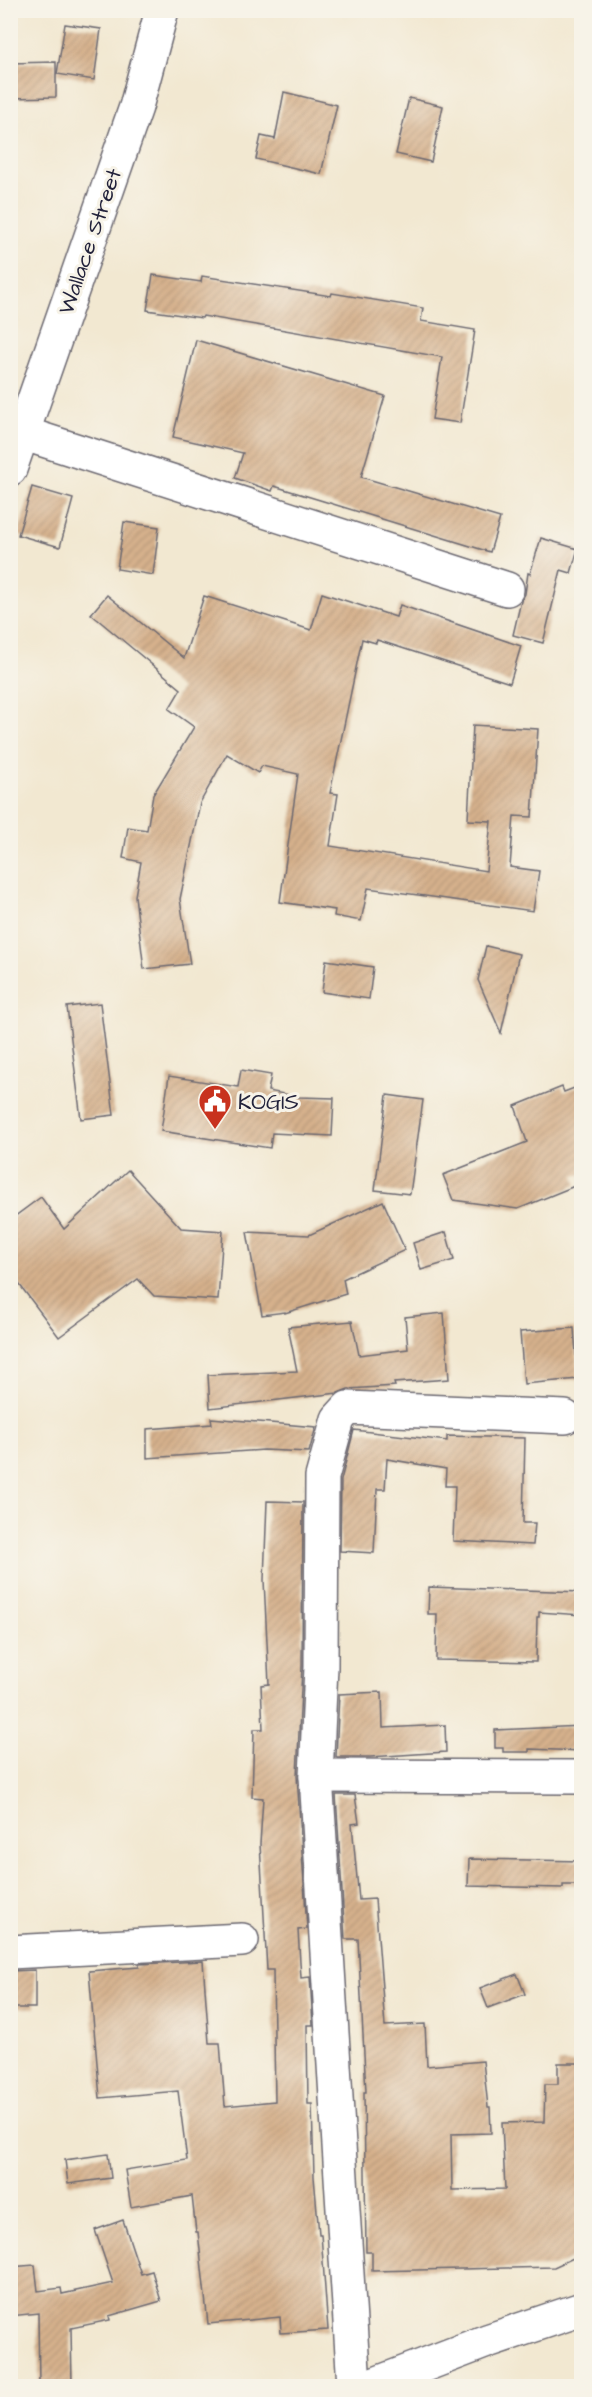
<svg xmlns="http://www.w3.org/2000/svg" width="592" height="2397" viewBox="0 0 592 2397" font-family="'Architects Daughter',sans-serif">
  <defs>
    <pattern id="building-hatch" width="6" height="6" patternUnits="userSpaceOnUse" patternTransform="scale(1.5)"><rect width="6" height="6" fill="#d6b18c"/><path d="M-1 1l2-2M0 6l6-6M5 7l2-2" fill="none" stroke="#b7987a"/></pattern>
  </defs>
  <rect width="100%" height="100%" fill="#f7f3e8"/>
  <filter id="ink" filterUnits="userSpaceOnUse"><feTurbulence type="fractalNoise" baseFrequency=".0167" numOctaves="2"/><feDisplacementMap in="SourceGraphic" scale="12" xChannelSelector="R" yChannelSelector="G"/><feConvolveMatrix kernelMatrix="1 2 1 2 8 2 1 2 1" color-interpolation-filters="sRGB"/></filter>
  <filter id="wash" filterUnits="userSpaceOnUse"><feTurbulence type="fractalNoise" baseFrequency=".008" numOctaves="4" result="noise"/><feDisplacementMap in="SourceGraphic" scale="24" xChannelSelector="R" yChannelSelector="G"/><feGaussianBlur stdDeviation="1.35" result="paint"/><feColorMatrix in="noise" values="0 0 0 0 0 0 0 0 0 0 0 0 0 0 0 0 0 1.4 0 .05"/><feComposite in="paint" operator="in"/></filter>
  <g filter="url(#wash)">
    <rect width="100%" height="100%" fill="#f2e8d1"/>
    <g id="blocks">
      <g fill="url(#building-hatch)">
        <path d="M65,24L101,29L94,80L57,74Z"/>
        <path d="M56,62V97L10,98V63Z"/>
        <path d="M284,92L337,105L321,174L256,159L261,136L275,139Z"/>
        <path d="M409,98L443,106L431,162L396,154Z"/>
        <path d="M153,275L201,282L202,276L331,296L332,293L423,308L421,321L475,330L460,423L432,419L442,357L203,316L202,318L147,310Z"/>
        <path d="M196,340L385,396L361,477L500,518L490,552L274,486L272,491L235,478L243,453L173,437Z"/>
        <path d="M32,487L73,499L60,547L18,535Z"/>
        <path d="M124,522L159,527L153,575L117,569Z"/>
        <path d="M541,538L578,549L571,573L561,570L543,643L513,635L521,601L525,594L528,573L530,574Z"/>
        <path d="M322,593L396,617L400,605L521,646L510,683L377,640L376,643L362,639L330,793L338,794L330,846L486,871L491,821L468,820L473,725L538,729L532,817L514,816L510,867L539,871L533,911L368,888L361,921L334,916L335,910L280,902L298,774L262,766L258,773L227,754L200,803L180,899L190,964L144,969L135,896L141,862L123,858L128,827L147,830L153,795L194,727L169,709L181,689L91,614L107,595L184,658L204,596L311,630Z"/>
        <path d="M486,946L519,954L501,1033L478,980Z"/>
        <path d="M326,960L373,967L369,999L322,992Z"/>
        <path d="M100,1003L114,1115L81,1119L67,1007Z"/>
        <path d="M241,1070L271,1075L268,1091L299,1097L334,1098L332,1136L272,1133L270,1148L161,1131L169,1076L238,1087Z"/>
        <path d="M582,1085V1174L574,1176L577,1185L518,1209L453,1200L443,1175L527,1142L515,1106L562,1087L564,1092Z"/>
        <path d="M387,1095L423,1100L410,1194L375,1190Z"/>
        <path d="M128,1170L181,1228L223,1231L218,1300L154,1296L138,1279L59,1337L10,1272V1220L41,1197L64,1229Z"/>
        <path d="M383,1201L405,1250L343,1279L346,1294L285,1313V1312L262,1315L247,1232L309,1235Z"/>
        <path d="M446,1232L454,1260L421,1270L413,1243Z"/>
        <path d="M444,1313L449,1379L394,1383L395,1386L348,1389L338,1393L210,1408L208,1375L297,1371L288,1327L352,1321L359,1355L408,1349L405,1317Z"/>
        <path d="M574,1328L578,1379L524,1384L520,1332Z"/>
        <path d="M211,1418L316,1427L309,1452L264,1450L147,1458V1429L212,1424Z"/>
        <path d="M354,1430L447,1441V1436L525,1438L523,1523H535L533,1545L453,1541L455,1486H445L446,1469L387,1459L385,1489H377L374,1553L340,1551L341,1480Z"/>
        <path d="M267,1501L303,1502L302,1667L297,1776L307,1929L298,1930L301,1978L310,1977L313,2025H307L308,2104H312L314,2177L319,2234H321L328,2330L281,2333L280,2317L208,2324L198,2232H196L192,2196L131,2207L125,2170L187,2160L178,2091L100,2098L89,1971L139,1967V1964L203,1961L209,2043H220L225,2106L275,2101L273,1970H267L260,1844L263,1798L252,1797L254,1729H263L261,1685L269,1684L264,1580Z"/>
        <path d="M429,1587L582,1592V1615L539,1612V1617H537L536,1662L436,1660L437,1614H428Z"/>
        <path d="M382,1692L383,1728L445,1725L446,1752L370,1757H336L339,1694Z"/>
        <path d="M582,1726V1751L529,1749V1752H503V1748H495V1730Z"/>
        <path d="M336,1795H355L359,1823L352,1824L359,1900L375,1899L385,2026L425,2024L427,2066L483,2061L488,2107H490L491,2133L451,2134L452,2190L505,2189L502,2123L544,2122L545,2084H558V2063H582V2254L554,2267L372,2271V2252H366L364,2092H366L358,1939H345Z"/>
        <path d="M469,1859L582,1861V1885H563V1888L468,1886Z"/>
        <path d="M35,1970V2008H10V1971Z"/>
        <path d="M517,1974L525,1994L488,2008L480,1988Z"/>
        <path d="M108,2154L111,2178L68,2184L65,2160Z"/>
        <path d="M123,2220L141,2274L152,2271L161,2301L109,2316L110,2320L71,2328L72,2386H39L38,2313L10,2316V2267L35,2265L38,2291L61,2288L62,2294L113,2283L95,2230Z"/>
      </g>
    </g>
  </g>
  <g filter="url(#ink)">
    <use href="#blocks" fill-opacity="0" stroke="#6b6770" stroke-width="1.5"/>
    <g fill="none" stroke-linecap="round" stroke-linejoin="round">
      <defs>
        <g id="minor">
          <path d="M22,433L507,589"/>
          <path d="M10,469L136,107L162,10"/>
          <path d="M316,1776L582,1777"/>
          <path d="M10,1952L242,1940"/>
          <path d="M354,2386L316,1776L321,1667L322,1477L338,1419L348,1408L565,1417"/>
          <path d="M370,2386L487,2341L582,2309"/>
        </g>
      </defs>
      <use href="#minor" stroke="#6b6770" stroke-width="36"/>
      <use href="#minor" stroke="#fff" stroke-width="33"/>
    </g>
  </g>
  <defs>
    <symbol id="civic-pin" viewBox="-11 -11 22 30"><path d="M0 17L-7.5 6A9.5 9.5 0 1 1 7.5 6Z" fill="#c8321e" stroke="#f7f3e8"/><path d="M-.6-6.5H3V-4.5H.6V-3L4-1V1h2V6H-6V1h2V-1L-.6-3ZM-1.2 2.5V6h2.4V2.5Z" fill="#fff"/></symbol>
  </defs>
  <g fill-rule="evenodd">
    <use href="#civic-pin" x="196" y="1082" width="38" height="52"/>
  </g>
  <g text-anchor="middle" stroke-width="6" stroke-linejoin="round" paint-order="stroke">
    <g font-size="22" fill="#22223b" stroke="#f7f3e8">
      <text transform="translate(89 241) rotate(-71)" y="8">Wallace Street</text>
    </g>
    <g font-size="22" fill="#22223b" stroke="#f7f3e8" text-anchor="start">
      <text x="238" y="1109">KOGIS</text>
    </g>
  </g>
  <rect width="592" height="2397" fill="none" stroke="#f7f3e8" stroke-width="36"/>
</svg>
